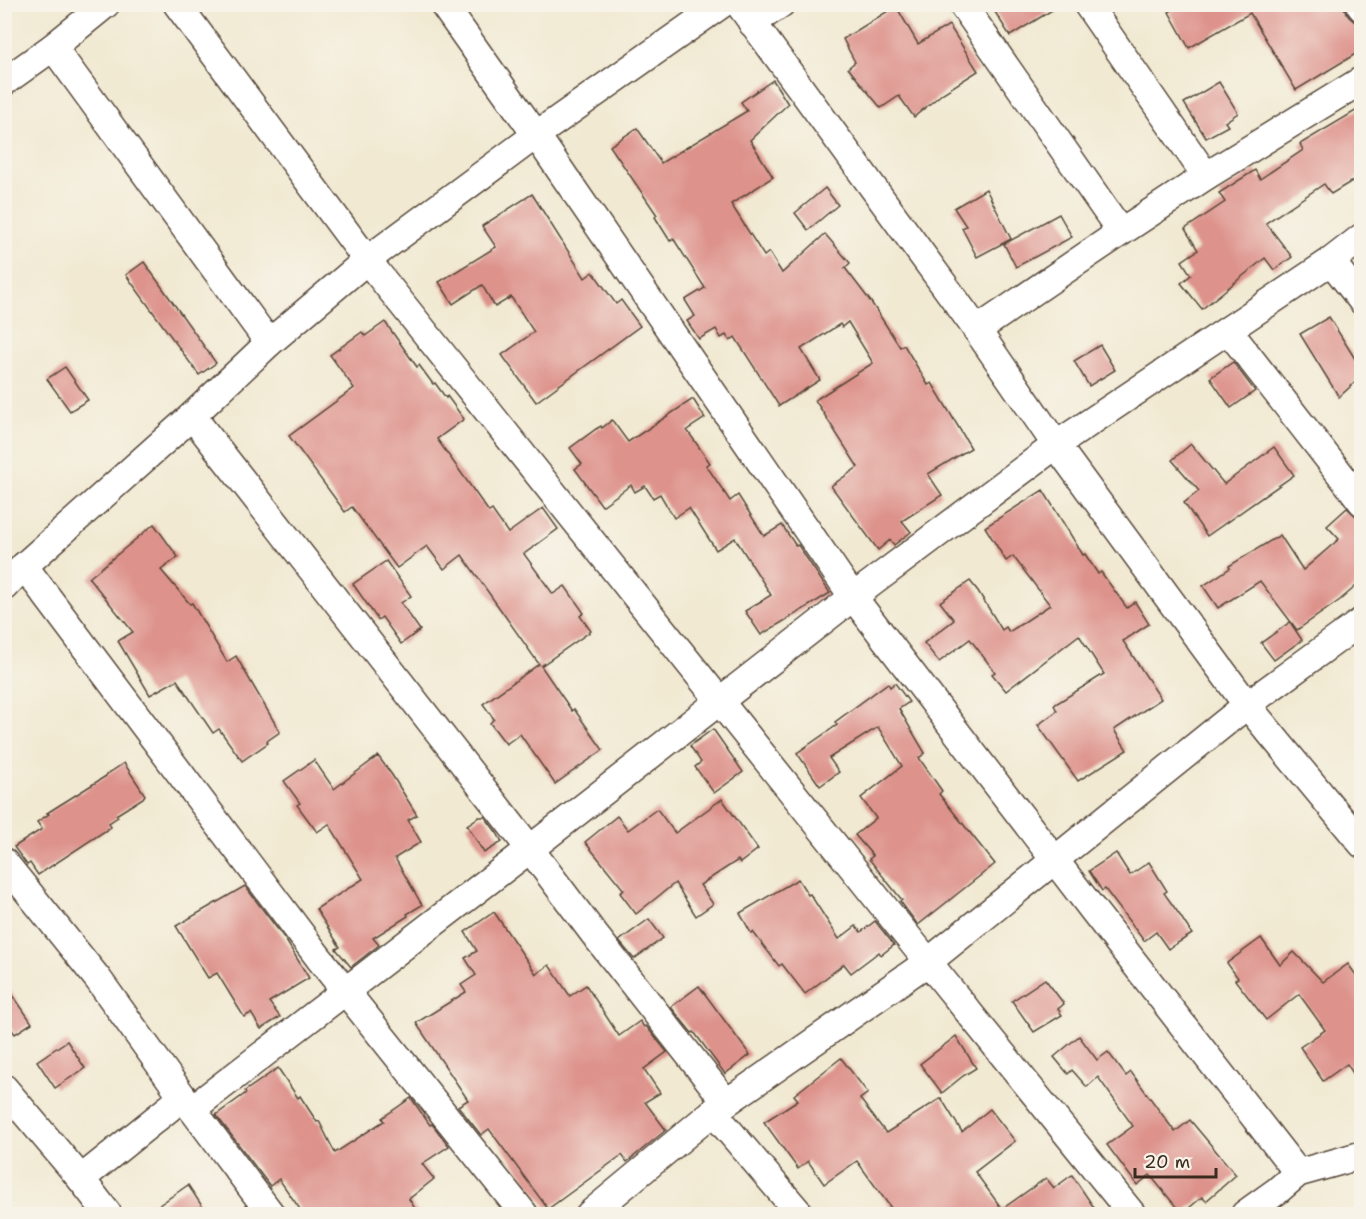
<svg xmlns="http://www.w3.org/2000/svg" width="1366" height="1219" viewBox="0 0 1366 1219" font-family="'Shantell Sans',sans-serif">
  <rect width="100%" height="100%" fill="#f7f3e8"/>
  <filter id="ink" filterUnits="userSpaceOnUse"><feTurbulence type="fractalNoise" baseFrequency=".0167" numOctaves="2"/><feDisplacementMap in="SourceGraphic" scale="12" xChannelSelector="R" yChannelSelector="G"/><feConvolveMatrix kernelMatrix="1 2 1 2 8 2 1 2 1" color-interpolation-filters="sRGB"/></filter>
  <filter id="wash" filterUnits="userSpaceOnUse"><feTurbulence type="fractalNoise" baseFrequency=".008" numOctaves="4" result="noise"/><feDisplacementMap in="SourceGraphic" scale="24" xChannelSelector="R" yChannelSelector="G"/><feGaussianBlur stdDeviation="1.35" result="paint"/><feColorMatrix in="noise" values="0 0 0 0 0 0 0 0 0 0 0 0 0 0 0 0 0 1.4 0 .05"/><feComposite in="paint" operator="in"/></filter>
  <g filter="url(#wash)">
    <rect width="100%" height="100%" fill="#f1e9d2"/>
    <g id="blocks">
      <g fill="#dd928b">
        <path d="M990,4H1062L1010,36Z"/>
        <path d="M1182,4H1343L1346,13L1349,17L1355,22L1362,23V50L1296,90L1250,13L1189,48L1169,12Z"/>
        <path d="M896,6L918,44L949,25L978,71L943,93L914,117L899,96L881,108L848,68L855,62L843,39Z"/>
        <path d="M773,80L788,104L750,140L773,177L731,204L764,256L769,252L782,273L825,234L850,263L845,268L871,302L900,347L904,345L928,385L932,383L971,448L928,474L942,495L902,521L911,532L894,545L890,540L878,550L831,486L858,467L815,400L873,363L848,322L842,327L840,324L801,349L820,380L779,406L735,337L730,341L726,335L721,338L716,329L699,339L687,321L695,316L685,300L705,288L673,238L670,241L655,217L657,215L610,146L637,128L661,163L747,111L741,102Z"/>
        <path d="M1219,82L1238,113L1225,122L1228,126L1206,138L1184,103Z"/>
        <path d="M1362,107V175L1331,194L1324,184L1266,223L1292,257L1274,270L1265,258L1202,309L1181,283L1191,275L1182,261L1198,250L1185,229L1225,202L1219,193L1255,170L1260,179L1303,150L1300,144Z"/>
        <path d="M825,188L838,205L808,230L795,213Z"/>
        <path d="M986,189L1011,239L977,257L962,228L966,226L954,208Z"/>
        <path d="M532,194L585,278L593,272L616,304L621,300L640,326L536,402L502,355L534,332L511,297L495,307L482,285L453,304L439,282L496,247L482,226Z"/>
        <path d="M1059,214L1072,237L1016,267L1004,244Z"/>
        <path d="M144,262L216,363L199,375L126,275Z"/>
        <path d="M1329,317L1362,370V376L1339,397L1300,334Z"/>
        <path d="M385,322L417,367L419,365L433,384L435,383L446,398L447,396L464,419L437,439L489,512L492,510L508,533L543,508L558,529L524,554L553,594L565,586L584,613L580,616L591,631L541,666L572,711L574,709L603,750L555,784L520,734L506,744L490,723L494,719L483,704L539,664L462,555L444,569L427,546L397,568L352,507L345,512L289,436L354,388L330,355L362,332L365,336Z"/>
        <path d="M1100,345L1115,370L1089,386L1074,361Z"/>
        <path d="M1233,362L1255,391L1231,408L1210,378Z"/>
        <path d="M65,367L88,400L70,411L47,379Z"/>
        <path d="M693,399L705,418L687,430L710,463L706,465L730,501L738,495L764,536L782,525L796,546L798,545L830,593L761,635L745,611L771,595L735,538L716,550L689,508L674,518L660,494L653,498L645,486L635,492L631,485L602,506L575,469L582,464L570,448L596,429L601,426L602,428L612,420L628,442Z"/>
        <path d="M1191,444L1224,484L1274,447L1294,475L1207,536L1184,503L1199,491L1172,460Z"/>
        <path d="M1043,490L1083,555L1085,554L1098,574L1101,572L1127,608L1135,602L1149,624L1123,641L1161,699L1114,730L1127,750L1078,781L1038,725L1057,711L1054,705L1104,674L1079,635L1006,691L992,674L995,672L970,639L939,662L924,643L954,620L940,602L970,581L978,591L1002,630L1006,627L1009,632L1050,605L1013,556L1006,561L985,527Z"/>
        <path d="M1347,508L1356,516L1362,517V581L1340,600L1297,630L1260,581L1218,608L1203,586L1230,568L1229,566L1280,535L1303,570L1339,539L1327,526Z"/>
        <path d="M154,524L178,557L161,570L190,604L192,603L227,662L236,656L280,732L267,741L268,743L242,761L219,729L213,733L177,680L150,695L118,641L133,632L89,578Z"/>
        <path d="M386,561L411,596L401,603L420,630L401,644L382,617L378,620L353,584Z"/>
        <path d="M1290,622L1302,640L1274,660L1261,643Z"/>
        <path d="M888,683L890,687L895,683L909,702L899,709L925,753L919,758L942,791L939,794L995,864L918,925L900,901L902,900L869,859L873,856L855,835L876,818L861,798L902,766L878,727L829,758L839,772L820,786L797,753L837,725L835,722Z"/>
        <path d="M713,729L743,772L714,793L695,767L701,762L690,746Z"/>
        <path d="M378,756L392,775L417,815L408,820L421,842L395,858L422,905L407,914L408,916L373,938L379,945L351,967L336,949L340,947L316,909L363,879L329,824L317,832L297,805L300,803L284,781L314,760L334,789Z"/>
        <path d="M124,763L145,795L143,798L116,815L118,817L109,823L111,827L38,875L30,863L27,865L14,847L42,829L37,822L49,814L47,813L106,776V775Z"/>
        <path d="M722,799L758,849L740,863L738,860L700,885L713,904L696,916L675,883L636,914L620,893L624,890L585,842L617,816L628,830L657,809L675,833Z"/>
        <path d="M479,817H485L497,833L502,842L484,853L467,825Z"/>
        <path d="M1116,853L1130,875L1149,862L1167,891L1164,893L1179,914L1192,934L1168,949L1156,932L1144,941L1105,889L1102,891L1089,871Z"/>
        <path d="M798,879L808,895L810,894L839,939L856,926L861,932L875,921L894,945L881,955L879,952L851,973L844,964L805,994L782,964L779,966L753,932L751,933L740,913Z"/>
        <path d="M245,886L285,939L309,978L269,1002L280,1017L261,1029L251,1013L244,1017L217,973L208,978L176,926Z"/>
        <path d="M494,912L536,974L549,965L570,996L586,985L619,1036L640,1021L644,1027L646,1026L667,1052L644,1069L660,1093L645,1102L666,1130L627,1162L622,1155L548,1209L489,1129L481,1135L458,1106L468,1100L416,1023L466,992L461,985L476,975L465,958L477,951L465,932Z"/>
        <path d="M649,919L663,938L634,959L619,941Z"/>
        <path d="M1261,938L1280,965L1294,952L1323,982L1348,964L1362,983V1087L1347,1064L1323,1081L1300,1047L1325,1030L1299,994L1266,1020L1235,980L1238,978L1227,963Z"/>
        <path d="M1045,979L1064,1004L1058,1009L1062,1015L1034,1032L1012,1001Z"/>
        <path d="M4,982L32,1023L15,1034L4,1019Z"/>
        <path d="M699,986L750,1055L725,1074L694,1032L692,1033L671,1007Z"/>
        <path d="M956,1036L976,1068L963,1076L942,1093L920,1064Z"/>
        <path d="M1079,1036L1097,1060L1108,1052L1126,1076L1131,1072L1175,1132L1190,1120L1236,1175L1206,1201L1202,1197L1182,1214L1150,1175L1137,1185L1107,1145L1133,1126L1098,1077L1087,1087L1072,1070L1068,1074L1054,1057Z"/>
        <path d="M67,1041L85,1068L55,1088L37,1061Z"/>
        <path d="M841,1058L868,1093L860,1099L886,1133L941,1098L962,1132L990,1109L1015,1141L975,1172L1002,1209L1046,1178L1054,1188L1072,1175L1099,1215H896L857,1161L824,1184L808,1161L798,1169L764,1122L798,1100L794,1095Z"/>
        <path d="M278,1068L298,1098L300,1096L317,1122L319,1121L335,1153L384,1121L382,1118L411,1098L430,1125L432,1124L449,1146L422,1164L434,1179L409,1199L419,1215H304L279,1179L270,1186L216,1115L246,1093L245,1091Z"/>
        <path d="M188,1185L208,1215H145Z"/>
      </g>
    </g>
  </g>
  <g filter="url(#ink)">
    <use href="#blocks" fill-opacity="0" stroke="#564739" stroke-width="1.5"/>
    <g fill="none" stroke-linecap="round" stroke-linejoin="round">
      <defs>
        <g id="minor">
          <path d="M177,4L367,260L928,962L1132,1214"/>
          <path d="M443,4L536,135L853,597L1093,910L1298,1173"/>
          <path d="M739,4L977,330L1056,445L1247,705L1362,844"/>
          <path d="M962,4L1121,232"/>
          <path d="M1087,4L1206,176"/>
          <path d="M1359,4L1362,8"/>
          <path d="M752,23L781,4"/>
          <path d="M53,47L269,343"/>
          <path d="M4,82L53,47L106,4"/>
          <path d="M1331,261L1362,301"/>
          <path d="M977,330L1121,232L1206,176L1362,80"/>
          <path d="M1228,330L1362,502"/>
          <path d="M192,416L530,849L594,934L726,1102"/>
          <path d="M24,566L319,958L524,1214"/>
          <path d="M4,587L24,566L192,416L269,343L367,260L536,135L722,4"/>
          <path d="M4,862L98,979L183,1097L271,1214"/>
          <path d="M4,1088L81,1179L108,1214"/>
          <path d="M192,1109L530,849L853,597L1056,445L1331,261L1362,237"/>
          <path d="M713,1112L800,1214"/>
          <path d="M81,1179L183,1097"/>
          <path d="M590,1214L713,1112L928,962L1247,705L1362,621"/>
          <path d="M1245,1214L1277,1191L1298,1173L1362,1155"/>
        </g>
      </defs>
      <use href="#minor" stroke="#564739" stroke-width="30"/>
      <use href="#minor" stroke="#fff" stroke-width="27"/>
    </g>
  </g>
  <rect width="1366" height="1219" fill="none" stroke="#f7f3e8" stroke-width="24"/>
  <path d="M1135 1168v9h81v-9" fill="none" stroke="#3b2a1e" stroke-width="3"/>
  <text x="1144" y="1168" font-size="18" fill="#3b2a1e" stroke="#f7f3e8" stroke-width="4.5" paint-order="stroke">20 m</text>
</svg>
